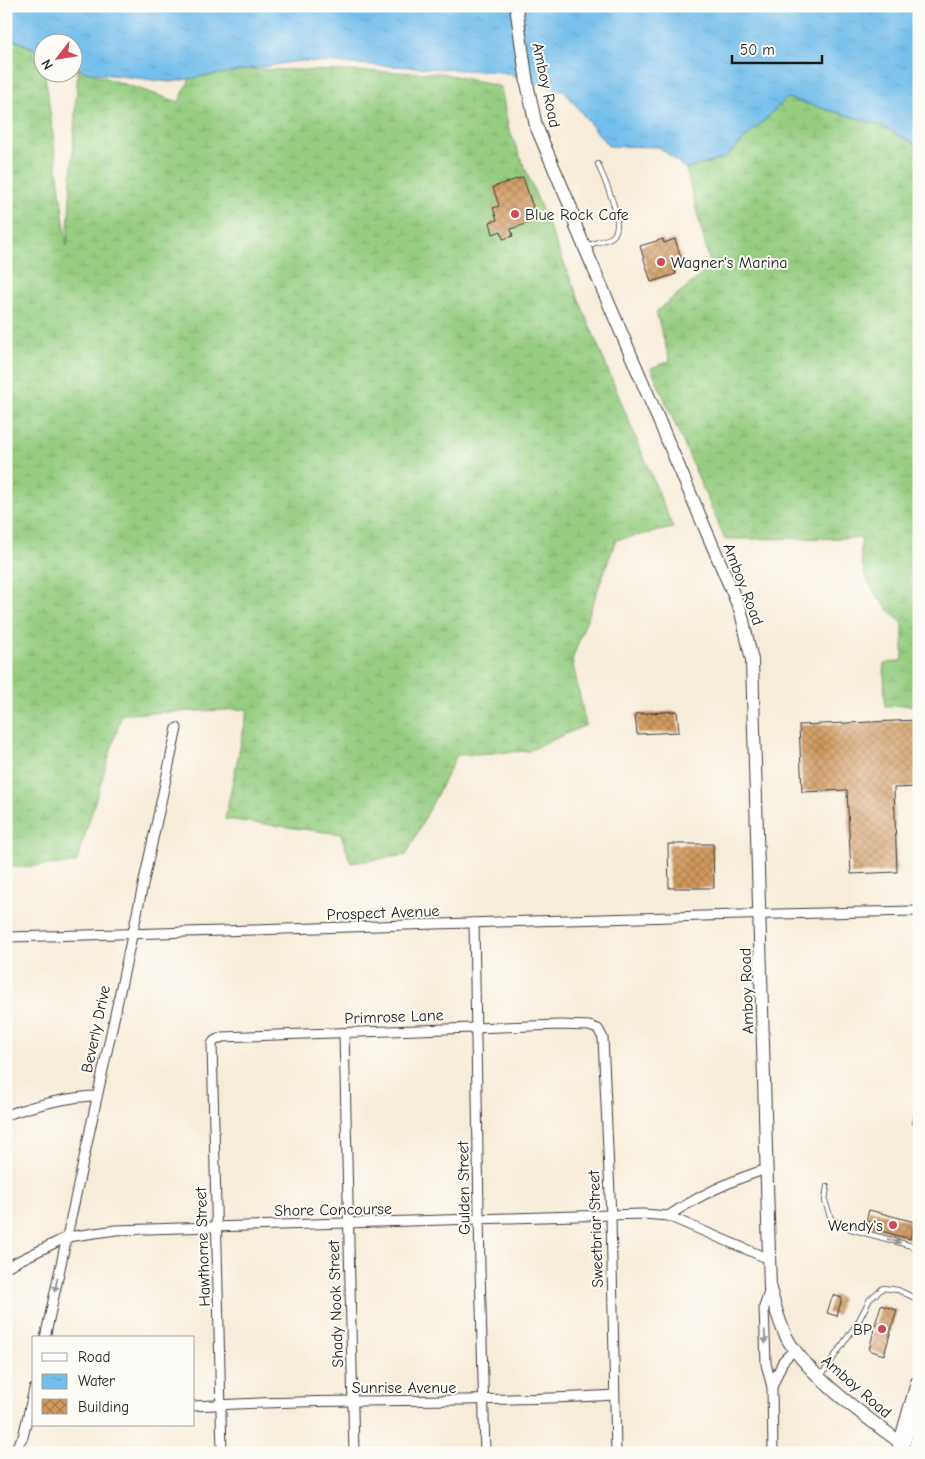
<svg xmlns="http://www.w3.org/2000/svg" width="925" height="1459" viewBox="0 0 925 1459" font-family="'Comic Neue',sans-serif">
  <defs>
    <pattern id="wetland-marsh" width="20" height="14" patternUnits="userSpaceOnUse" patternTransform="scale(1.25)"><rect width="20" height="14" fill="#95ce80"/><path d="M1 5h8M5 5V1M11 12h8M15 12V8" fill="none" stroke="#80b06e"/></pattern>
    <pattern id="water-ripples" width="26" height="14" patternUnits="userSpaceOnUse" patternTransform="scale(1.25)"><rect width="26" height="14" fill="#72beec"/><path d="M2 4q2-2 4 0t4 0M15 11q2-2 4 0t4 0" fill="none" stroke="#62a3ca"/></pattern>
    <pattern id="building-cross-hatch" width="8" height="8" patternUnits="userSpaceOnUse" patternTransform="scale(1.25)"><rect width="8" height="8" fill="#d1995d"/><path d="M0 0l8 8M0 8l8-8" fill="none" stroke="#a97c4c"/></pattern>
  </defs>
  <rect width="100%" height="100%" fill="#fdfcf7"/>
  <filter id="ink" filterUnits="userSpaceOnUse"><feTurbulence type="fractalNoise" baseFrequency=".02" numOctaves="2"/><feDisplacementMap in="SourceGraphic" scale="10" xChannelSelector="R" yChannelSelector="G"/><feConvolveMatrix kernelMatrix="1 2 1 2 8 2 1 2 1" color-interpolation-filters="sRGB"/></filter>
  <filter id="wash" filterUnits="userSpaceOnUse"><feTurbulence type="fractalNoise" baseFrequency=".0096" numOctaves="4" result="noise"/><feDisplacementMap in="SourceGraphic" scale="20" xChannelSelector="R" yChannelSelector="G"/><feGaussianBlur stdDeviation="1.12" result="paint"/><feColorMatrix in="noise" values="0 0 0 0 0 0 0 0 0 0 0 0 0 0 0 0 0 1.4 0 .05"/><feComposite in="paint" operator="in"/></filter>
  <g filter="url(#wash)">
    <rect width="100%" height="100%" fill="#f7ecda"/>
    <g fill="url(#wetland-marsh)" stroke="#58754e">
      <path d="M6,37L42,52V72L45,73L67,246L78,69L179,102L195,68L442,73L501,87L508,127L673,528L616,540L572,660L586,725L528,751L457,755L406,855L351,863L341,834L225,819L248,709L122,714L76,863L6,868Z"/>
      <path d="M787,98L880,125L919,146V705L885,706L884,664L903,660V624C878,601 855,574 862,538L725,539L651,368L670,361L656,312L711,267L686,169L725,158Z"/>
    </g>
    <path fill="url(#water-ripples)" stroke="#476d84" d="M6,6H919V146L880,125L787,98L725,158L686,169L659,147L608,146L565,92L502,72L299,61L170,82L86,72L73,66L72,42H42V52L6,36Z"/>
    <g id="blocks">
      <g fill="url(#building-cross-hatch)">
        <path d="M523,177L537,220L511,229L513,236L503,239L501,231L493,234L490,222L497,220L493,208L499,206L493,187Z"/>
        <path d="M663,239L664,243L675,239L682,261L672,264L676,274L651,282L640,246Z"/>
        <path d="M677,711L679,732L637,734L635,714Z"/>
        <path d="M919,720V787L894,788L897,872L851,874L847,790L802,792L799,725Z"/>
        <path d="M668,844H713L714,888H669Z"/>
        <path d="M918,1084H919V1127L912,1124L918,1106L915,1105L918,1095L915,1094Z"/>
        <path d="M869,1210L915,1222L910,1239L871,1228L872,1222L866,1221Z"/>
        <path d="M833,1295L842,1298L837,1316L827,1313Z"/>
        <path d="M881,1305L897,1310L884,1355L869,1350L874,1330L869,1329L870,1323L875,1325Z"/>
      </g>
    </g>
  </g>
  <g filter="url(#ink)">
    <use href="#blocks" fill-opacity="0" stroke="#3d3b38" stroke-width="1"/>
    <g fill="none" stroke-linecap="round" stroke-linejoin="round">
      <defs>
        <g id="lane">
          <path d="M586,246C594,243 605,241 612,237C627,225 604,180 598,164"/>
          <path d="M827,1186L825,1201L831,1219L851,1229L919,1248"/>
          <path d="M821,1376L858,1322L870,1299L883,1288L898,1290L919,1300"/>
        </g>
        <g id="street">
          <path d="M474,923L480,1269L485,1453"/>
          <path d="M6,937C311,930 614,916 919,911"/>
          <path d="M344,1033L354,1453"/>
          <path d="M6,1115C36,1105 65,1097 96,1096"/>
          <path d="M668,1216C700,1195 731,1180 767,1169"/>
          <path d="M6,1267L67,1237L116,1230L643,1214L668,1216L769,1259"/>
          <path d="M770,1289L764,1307L766,1364L772,1387L773,1453"/>
          <path d="M45,1338L177,728"/>
          <path d="M772,1387L783,1361L795,1349"/>
          <path d="M194,1406C334,1397 474,1404 614,1395"/>
          <path d="M12,1453L23,1437L34,1389"/>
          <path d="M222,1453L212,1044L214,1041L222,1037L560,1025L589,1026L598,1029L603,1038L611,1217L616,1453"/>
        </g>
        <path id="secondary" d="M516,6L527,83L536,126L571,208L576,227L741,612L752,660L770,1289C775,1306 779,1324 788,1340C811,1378 866,1417 901,1443"/>
        <g id="highway">
          <path d="M899,1453L919,1383"/>
          <path d="M916,1453L919,1441"/>
        </g>
      </defs>
      <use href="#lane" stroke="#3d3b38" stroke-width="6"/>
      <use href="#street" stroke="#3d3b38" stroke-width="11"/>
      <use href="#secondary" stroke="#3d3b38" stroke-width="14"/>
      <use href="#highway" stroke="#3d3b38" stroke-width="18"/>
      <use href="#lane" stroke="#fff" stroke-width="4.5"/>
      <use href="#street" stroke="#fff" stroke-width="9"/>
      <use href="#secondary" stroke="#fff" stroke-width="12"/>
      <use href="#highway" stroke="#fff" stroke-width="16"/>
    </g>
    <defs><path id="oneway-solid" d="M-6-.8H1V-3.2L6.5 0L1 3.2V.8H-6Z" transform="scale(1.25)"/></defs>
    <g fill="#999">
      <use href="#oneway-solid" transform="translate(894 1241) rotate(16)"/>
      <use href="#oneway-solid" transform="translate(56 1285) rotate(102)"/>
      <use href="#oneway-solid" transform="translate(765 1337) rotate(88)"/>
    </g>
  </g>
  <g fill="#d1495b" stroke="#fdfcf7" stroke-width="2">
    <circle cx="515" cy="214" r="5"/>
    <circle cx="661" cy="262" r="5"/>
    <circle cx="893" cy="1225" r="5"/>
    <circle cx="882" cy="1329" r="5"/>
  </g>
  <g text-anchor="middle" stroke-width="4" stroke-linejoin="round" paint-order="stroke">
    <g font-size="16" fill="#1c1c1c" stroke="#fdfcf7">
      <text transform="translate(547 85) rotate(78)" y="6">Amboy Road</text>
      <text transform="translate(744 584) rotate(69)" y="6">Amboy Road</text>
      <text transform="translate(383 912) rotate(-2)" y="6">Prospect Avenue</text>
      <text transform="translate(746 991) rotate(-92)" y="6">Amboy Road</text>
      <text transform="translate(394 1016) rotate(-2)" y="6">Primrose Lane</text>
      <text transform="translate(95 1029) rotate(-78)" y="6">Beverly Drive</text>
      <text transform="translate(463 1188) rotate(-91)" y="6">Gulden Street</text>
      <text transform="translate(333 1209) rotate(-1)" y="6">Shore Concourse</text>
      <text transform="translate(595 1229) rotate(-92)" y="6">Sweetbriar Street</text>
      <text transform="translate(202 1247) rotate(-92)" y="6">Hawthorne Street</text>
      <text transform="translate(335 1304) rotate(-92)" y="6">Shady Nook Street</text>
      <text transform="translate(857 1386) rotate(41)" y="6">Amboy Road</text>
      <text x="404" y="1393">Sunrise Avenue</text>
    </g>
    <g font-size="16" fill="#1c1c1c" stroke="#fdfcf7" text-anchor="start">
      <text x="525" y="220">Blue Rock Cafe</text>
      <text x="671" y="268">Wagner's Marina</text>
      <text x="883" y="1231" text-anchor="end">Wendy's</text>
      <text x="872" y="1335" text-anchor="end">BP</text>
    </g>
  </g>
  <rect width="925" height="1459" fill="none" stroke="#fdfcf7" stroke-width="25"/>
  <rect x="32" y="1336" width="162" height="90" fill="#fdfcf7" stroke="#a3a29f"/>
  <rect x="42" y="1353" width="25" height="8" fill="#ffffff" stroke="#a3a29f"/>
  <text x="78" y="1362" font-size="15" fill="#1c1c1c">Road</text>
  <rect x="42" y="1374" width="25" height="15" fill="url(#water-ripples)" stroke="#a3a29f"/>
  <text x="78" y="1386" font-size="15" fill="#1c1c1c">Water</text>
  <rect x="42" y="1399" width="25" height="15" fill="url(#building-cross-hatch)" stroke="#a3a29f"/>
  <text x="78" y="1412" font-size="15" fill="#1c1c1c">Building</text>
  <g transform="translate(58 58) rotate(239)"><circle r="24" fill="#fdfcf7" stroke="#a3a29f"/>
  <path d="M0-4L9 19L0 12L-9 19Z" fill="#d1495b"/>
  <text y="-8" font-size="14" font-weight="bold" text-anchor="middle" fill="#1c1c1c">N</text>
  </g>
  <path d="M732 55v8h90v-8" fill="none" stroke="#1c1c1c" stroke-width="2.5"/>
  <text x="740" y="55" font-size="15" fill="#1c1c1c" stroke="#fdfcf7" stroke-width="4" paint-order="stroke">50 m</text>
</svg>
